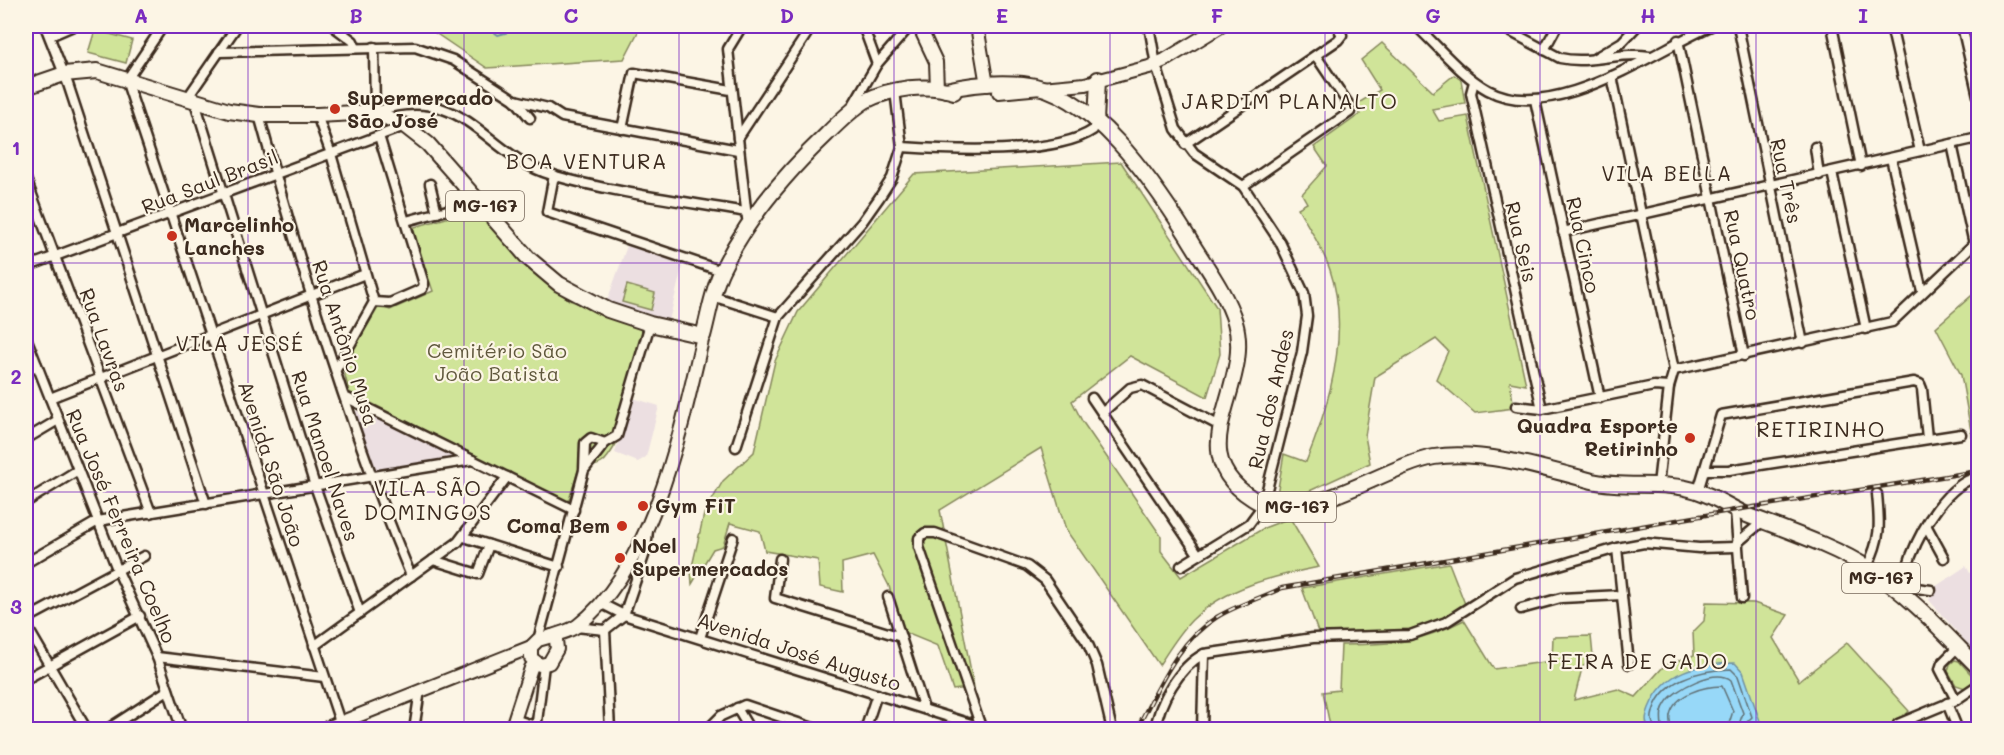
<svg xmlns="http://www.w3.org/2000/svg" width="2004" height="755" viewBox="0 0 2004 755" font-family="Mali,sans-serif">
  <rect width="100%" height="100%" fill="#fcf5e5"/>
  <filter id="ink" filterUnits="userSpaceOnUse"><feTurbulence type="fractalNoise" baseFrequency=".0167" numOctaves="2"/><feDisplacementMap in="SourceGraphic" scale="12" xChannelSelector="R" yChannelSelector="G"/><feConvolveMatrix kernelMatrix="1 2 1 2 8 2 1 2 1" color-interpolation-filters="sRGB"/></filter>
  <g filter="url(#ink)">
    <g fill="#ecdfe1">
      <path d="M627,246L683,263L669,321L607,301Z"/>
      <path d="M633,398L659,406L646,457L638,462L615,453Z"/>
      <path d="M359,409L452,455V458L375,471L371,466L355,412Z"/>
      <path d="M1966,566L1970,573L1978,568V656L1929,600L1935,587Z"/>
    </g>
    <g fill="#d0e499" stroke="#86875c" stroke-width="1.5">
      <path d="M425,26H641L624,59L487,68Z"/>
      <path d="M95,30L132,40L126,63L88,53Z"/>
      <path d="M1382,43L1433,92L1454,75L1461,80L1465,103L1432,109L1439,121L1468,116L1526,385L1510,382L1514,408L1475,413L1436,379L1448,351L1436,339L1375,377L1365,436L1370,463L1303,494H1277L1284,454L1306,462C1330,404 1351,331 1330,270C1323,249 1309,228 1298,208L1307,203L1302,194L1327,166L1314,147L1360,114L1355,105L1380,90L1361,60Z"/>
      <path d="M1121,162L1217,308L1220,354L1207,397L1130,356L1072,401L1082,421L1161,536V551L1181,577L1264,528L1290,518L1319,567C1274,576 1226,587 1192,620C1179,633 1169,650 1159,665L1066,530L1041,448L940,510L974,687L953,690L938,646L901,631L889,586L873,555L842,563L843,592L820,587L818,560L765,551L760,531L730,523L723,546L713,549L692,584L691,571L704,514L723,481L754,452L775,361L798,312L914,174Z"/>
      <path d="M478,209L539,276L569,300L644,327L614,439L594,434L613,439L616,444C605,463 602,467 579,468L568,503L349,392L343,367L379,306L390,310L433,291L411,228Z"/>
      <path d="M627,285L655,293L651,310L622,302Z"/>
      <path d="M1978,290V465H1977L1961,375L1936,327Z"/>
      <path d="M1449,563L1465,604L1430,626L1395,633L1318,632L1302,588Z"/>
      <path d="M1706,602L1754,603L1788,615L1773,638L1799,681L1847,643L1909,711L1894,730H1331L1323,692L1339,690L1341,645C1392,644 1417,644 1464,620L1494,669L1552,661L1553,637L1591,636L1593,656L1582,668L1574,700L1618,689L1636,697L1664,666L1694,655L1693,632L1704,621Z"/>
      <path d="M1955,660L1959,661L1978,682L1968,689L1956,685L1948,671L1950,664Z"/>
    </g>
    <path fill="#97d8f8" stroke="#7292a1" stroke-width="1.5" d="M1735,663L1743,672L1761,724L1738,730H1650C1644,722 1646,716 1649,708C1664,670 1697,664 1735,663Z"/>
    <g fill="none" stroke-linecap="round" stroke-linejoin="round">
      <g stroke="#607075" stroke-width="1.5">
        <path d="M1655,730C1654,725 1651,721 1652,716C1659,679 1699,670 1731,669L1738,676L1752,717L1745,724L1744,730"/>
        <path d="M1662,730C1662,719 1659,713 1666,703C1675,688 1716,668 1731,680L1743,713L1737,730"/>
        <path d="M1671,730C1671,725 1669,720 1670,715C1675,694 1703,686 1722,686L1733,711L1727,730"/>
      </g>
      <path stroke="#7292a1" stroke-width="2" d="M486,26L498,35L531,26"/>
      <defs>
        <g id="street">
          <path d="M45,26L68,84L206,504"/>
          <path d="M163,26L132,72L128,78V86L340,722"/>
          <path d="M333,26L353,41L356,48"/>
          <path d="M726,26L741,28"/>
          <path d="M742,26L728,49L747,218"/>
          <path d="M863,26L877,64"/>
          <path d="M1149,26L1156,65L1176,129L1194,153L1243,186L1280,242L1304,293L1307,316L1302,352L1263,505L1249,524L1181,566"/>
          <path d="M1416,26C1439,47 1461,75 1488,90C1552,125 1652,52 1711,26"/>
          <path d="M1500,26L1560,58C1591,65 1621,51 1649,56"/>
          <path d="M1738,26L1803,343"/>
          <path d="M1832,26L1861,166"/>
          <path d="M1891,26L1920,151"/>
          <path d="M1962,26L1978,96"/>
          <path d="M50,36L73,26"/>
          <path d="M1678,40L1744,356"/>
          <path d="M374,47L375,112C466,81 483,155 552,175C614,193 682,201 746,212"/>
          <path d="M1544,50L1557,26"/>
          <path d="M219,52L415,47L453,60L515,100L530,118"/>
          <path d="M1595,58L1622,42L1637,26"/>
          <path d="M1612,76L1674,370L1669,387L1658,485"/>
          <path d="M1474,82L1471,93L1542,409"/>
          <path d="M895,91L902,147C948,150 1055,156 1093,130L1096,121"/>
          <path d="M186,100L237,26"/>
          <path d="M515,100L548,108L562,117L738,150"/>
          <path d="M1535,100L1600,398"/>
          <path d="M195,102L315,486L360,613"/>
          <path d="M853,105L877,64L910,26"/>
          <path d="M259,115C302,271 349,427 411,576"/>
          <path d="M317,115L331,154L374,302L337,368"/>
          <path d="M622,129L634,73L731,90"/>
          <path d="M738,138L812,26"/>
          <path d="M1185,144L1338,40L1342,35L1337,26"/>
          <path d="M1952,144L1974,244"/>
          <path d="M1815,147L1819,175"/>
          <path d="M1891,158L1922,291"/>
          <path d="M1832,172L1866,329"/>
          <path d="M554,175L547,212L722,271"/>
          <path d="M26,179L151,513"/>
          <path d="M430,184L437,213"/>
          <path d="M1243,186L1350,112L1349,105L1316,56"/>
          <path d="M406,221L481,201"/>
          <path d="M1563,232L1978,138"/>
          <path d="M26,267L405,126"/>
          <path d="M712,296L778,317"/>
          <path d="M374,302L390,303L422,289L424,284L379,136"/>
          <path d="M26,337L117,569L157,657L182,730"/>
          <path d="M1674,370L1892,322L1978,240"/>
          <path d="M26,372L37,365"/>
          <path d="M345,397L574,510"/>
          <path d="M50,398L365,274"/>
          <path d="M1092,398L1198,554"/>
          <path d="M1516,406L1542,409L1654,386L1669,387"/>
          <path d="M1102,413L1130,388L1142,385L1220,426"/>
          <path d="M26,439L58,420"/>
          <path d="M605,443L617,436L650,324"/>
          <path d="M736,447L778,317L862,222L879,198L892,178L902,147"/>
          <path d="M1705,470H1729L1961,434"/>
          <path d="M1698,491L1721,415L1914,382L1920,384L1922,389L1927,438"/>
          <path d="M26,502L78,470"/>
          <path d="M1735,510L1742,598"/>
          <path d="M1927,527L1944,558"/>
          <path d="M464,537L559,567"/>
          <path d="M1737,543L1763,521"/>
          <path d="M1617,548L1629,664"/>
          <path d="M780,559L775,598L901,637"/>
          <path d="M433,560L478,574L489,545"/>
          <path d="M26,563L98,521L472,460"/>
          <path d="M1867,567C1881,538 1880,526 1877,494"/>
          <path d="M1901,586L1931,590"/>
          <path d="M1899,591C1904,580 1907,568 1911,556C1922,528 1948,483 1978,477"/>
          <path d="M888,597L924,709"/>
          <path d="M600,603L624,615L990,730"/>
          <path d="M1521,609L1561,598L1622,595"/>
          <path d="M26,619L144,556"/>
          <path d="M26,625L87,730"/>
          <path d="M576,627L605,630L624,615L646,550L648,530"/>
          <path d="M605,630L610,730"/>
          <path d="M700,638L733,538"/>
          <path d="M538,640L584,470L585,443L591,438L605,443L584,470"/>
          <path d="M314,646L458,542L507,477"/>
          <path d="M157,657L324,677"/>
          <path d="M26,679L140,616"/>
          <path d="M1956,700L1940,669L1942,663L1958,647"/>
          <path d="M1947,703L1958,730"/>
          <path d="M737,708L750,730"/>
          <path d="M514,719L535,726"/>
          <path d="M1898,724L1956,700L1978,685"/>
          <path d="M981,727L919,547V538L925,533H935L1027,566L1045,580L1087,642L1097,665L1112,730"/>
          <path d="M106,730L168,690"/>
          <path d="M414,730L420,690"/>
          <path d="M536,730L544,665"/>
          <path d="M707,730L721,716L745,705L819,730"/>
          <path d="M865,730L877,694"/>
          <path d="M1155,730C1159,702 1179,667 1204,654L1313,638L1410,635L1446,622L1515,578L1617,548L1644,543L1699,548L1736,547"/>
          <path d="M1202,730L1204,654"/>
        </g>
        <g id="secondary">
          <path d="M919,26L936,62L937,88"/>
          <path d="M977,26L987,85"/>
          <path d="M999,92L1085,84L1149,67L1165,60L1221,26"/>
          <path d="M552,636C560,633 570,631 577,626C654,567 682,426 703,336"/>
          <path d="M552,636L556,640L557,649L549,663L540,665L531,658V647L538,640Z"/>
          <path d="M322,730L531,647"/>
          <path d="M511,730L531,668L535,663"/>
        </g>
        <g id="primary">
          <path d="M26,87L64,74L97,71L229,111L259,115H317L375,112L405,126L428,144L528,258L559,284L608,310L650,324L703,336C709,314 712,291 722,270C747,218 785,174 827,134C839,122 851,110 865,101C890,88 928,83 954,92"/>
          <path d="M946,90C970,84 998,82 1023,84C1092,90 1154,183 1188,237C1204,264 1226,292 1235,322C1255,390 1171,456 1262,504C1302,525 1388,465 1434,457C1481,449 1547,469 1592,481C1626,489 1663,480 1697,491C1714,496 1731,508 1747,515C1783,529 1839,548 1869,569C1910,595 1944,633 1978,667"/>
          <path d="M1096,121L1098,79"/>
        </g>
      </defs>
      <use href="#street" stroke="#3b2a1e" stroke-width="13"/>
      <use href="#secondary" stroke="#3b2a1e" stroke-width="16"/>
      <use href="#primary" stroke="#3b2a1e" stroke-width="18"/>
      <use href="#street" stroke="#fcf5e5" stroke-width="8"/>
      <use href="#secondary" stroke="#fcf5e5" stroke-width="12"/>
      <use href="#primary" stroke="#fcf5e5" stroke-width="14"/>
      <defs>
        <path id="rail" d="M1136,730C1158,690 1176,642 1217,617C1237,605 1261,598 1282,588L1735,510L1978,471"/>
      </defs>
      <use href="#rail" stroke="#3b2a1e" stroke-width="4.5"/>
      <use href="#rail" stroke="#fcf5e5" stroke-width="2" stroke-dasharray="7" stroke-linecap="butt"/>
    </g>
  </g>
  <path fill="none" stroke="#7b2cbf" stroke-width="1.5" stroke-opacity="0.55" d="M248,26V730M464,26V730M679,26V730M894,26V730M1110,26V730M1325,26V730M1540,26V730M1756,26V730M26,263H1978M26,492H1978"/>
  <g fill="#c8321e" stroke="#fcf5e5" stroke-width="2">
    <circle cx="335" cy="109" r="6"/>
    <circle cx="172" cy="236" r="6"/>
    <circle cx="1690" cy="438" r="6"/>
    <circle cx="643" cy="506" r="6"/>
    <circle cx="622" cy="526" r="6"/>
    <circle cx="620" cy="558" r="6"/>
  </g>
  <g text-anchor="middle" stroke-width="4.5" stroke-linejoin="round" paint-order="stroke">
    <g fill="#fcf5e5" stroke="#75675a" stroke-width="1.5">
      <rect x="446" y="191" width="78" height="30" rx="4.5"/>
      <rect x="1258" y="492" width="78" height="30" rx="4.5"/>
      <rect x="1842" y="563" width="78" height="30" rx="4.5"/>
    </g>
    <g font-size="18" font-weight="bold" fill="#3b2a1e">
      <text x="485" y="212">MG-167</text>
      <text x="1297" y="513">MG-167</text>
      <text x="1881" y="584">MG-167</text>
    </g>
    <g font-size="20" font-weight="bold" fill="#3b2a1e" stroke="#fcf5e5" text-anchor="start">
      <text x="347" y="105">Supermercado<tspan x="347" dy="23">São José</tspan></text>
      <text x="184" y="232">Marcelinho<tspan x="184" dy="23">Lanches</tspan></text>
      <text x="1678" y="433" text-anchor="end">Quadra Esporte<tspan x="1678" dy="23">Retirinho</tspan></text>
      <text x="655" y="513">Gym FiT</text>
      <text x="610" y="533" text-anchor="end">Coma Bem</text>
      <text x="632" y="553">Noel<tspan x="632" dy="23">Supermercados</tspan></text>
    </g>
    <g font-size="20" fill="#3b2a1e" stroke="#fcf5e5">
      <text transform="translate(1786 181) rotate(78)" y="7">Rua Três</text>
      <text transform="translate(210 182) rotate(-21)" y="7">Rua Saul Brasil</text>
      <text transform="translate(1521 242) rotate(77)" y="7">Rua Seis</text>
      <text transform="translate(1583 245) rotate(78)" y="7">Rua Cinco</text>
      <text transform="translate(1742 265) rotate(78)" y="7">Rua Quatro</text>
      <text transform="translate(104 340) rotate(70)" y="7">Rua Lavras</text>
      <text transform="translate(345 343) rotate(72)" y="7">Rua Antônio Musa</text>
      <text transform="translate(1271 399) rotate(-77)" y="7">Rua dos Andes</text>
      <text transform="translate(325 456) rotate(72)" y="7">Rua Manoel Naves</text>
      <text transform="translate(271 464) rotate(72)" y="7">Avenida São João</text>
      <text transform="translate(121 526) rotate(67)" y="7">Rua José Ferreira Coelho</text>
      <text transform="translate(799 652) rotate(18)" y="7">Avenida José Augusto</text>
    </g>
    <g font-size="20" fill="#60583d" stroke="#fcf5e5">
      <text x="497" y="358">Cemitério São<tspan x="497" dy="23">João Batista</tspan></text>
    </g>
    <g font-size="21" letter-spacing="1.5" fill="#3b2a1e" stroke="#fcf5e5">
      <text x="1290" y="109">JARDIM PLANALTO</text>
      <text x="587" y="169">BOA VENTURA</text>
      <text x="1667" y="181">VILA BELLA</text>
      <text x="240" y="351">VILA JESSÉ</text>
      <text x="1821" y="437">RETIRINHO</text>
      <text x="428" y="496">VILA SÃO<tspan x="428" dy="24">DOMINGOS</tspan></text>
      <text x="1638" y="669">FEIRA DE GADO</text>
    </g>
  </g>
  <rect width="2004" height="755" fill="none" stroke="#fcf5e5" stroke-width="66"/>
  <rect x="33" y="33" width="1938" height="689" fill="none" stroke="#7b2cbf" stroke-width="2"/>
  <g font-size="20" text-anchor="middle" font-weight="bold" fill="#7b2cbf">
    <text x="141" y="23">A</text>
    <text x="356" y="23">B</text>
    <text x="571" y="23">C</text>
    <text x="787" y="23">D</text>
    <text x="1002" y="23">E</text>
    <text x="1217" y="23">F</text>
    <text x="1433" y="23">G</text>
    <text x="1648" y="23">H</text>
    <text x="1863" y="23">I</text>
    <text x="16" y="155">1</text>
    <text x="16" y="384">2</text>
    <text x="16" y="614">3</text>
  </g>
</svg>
